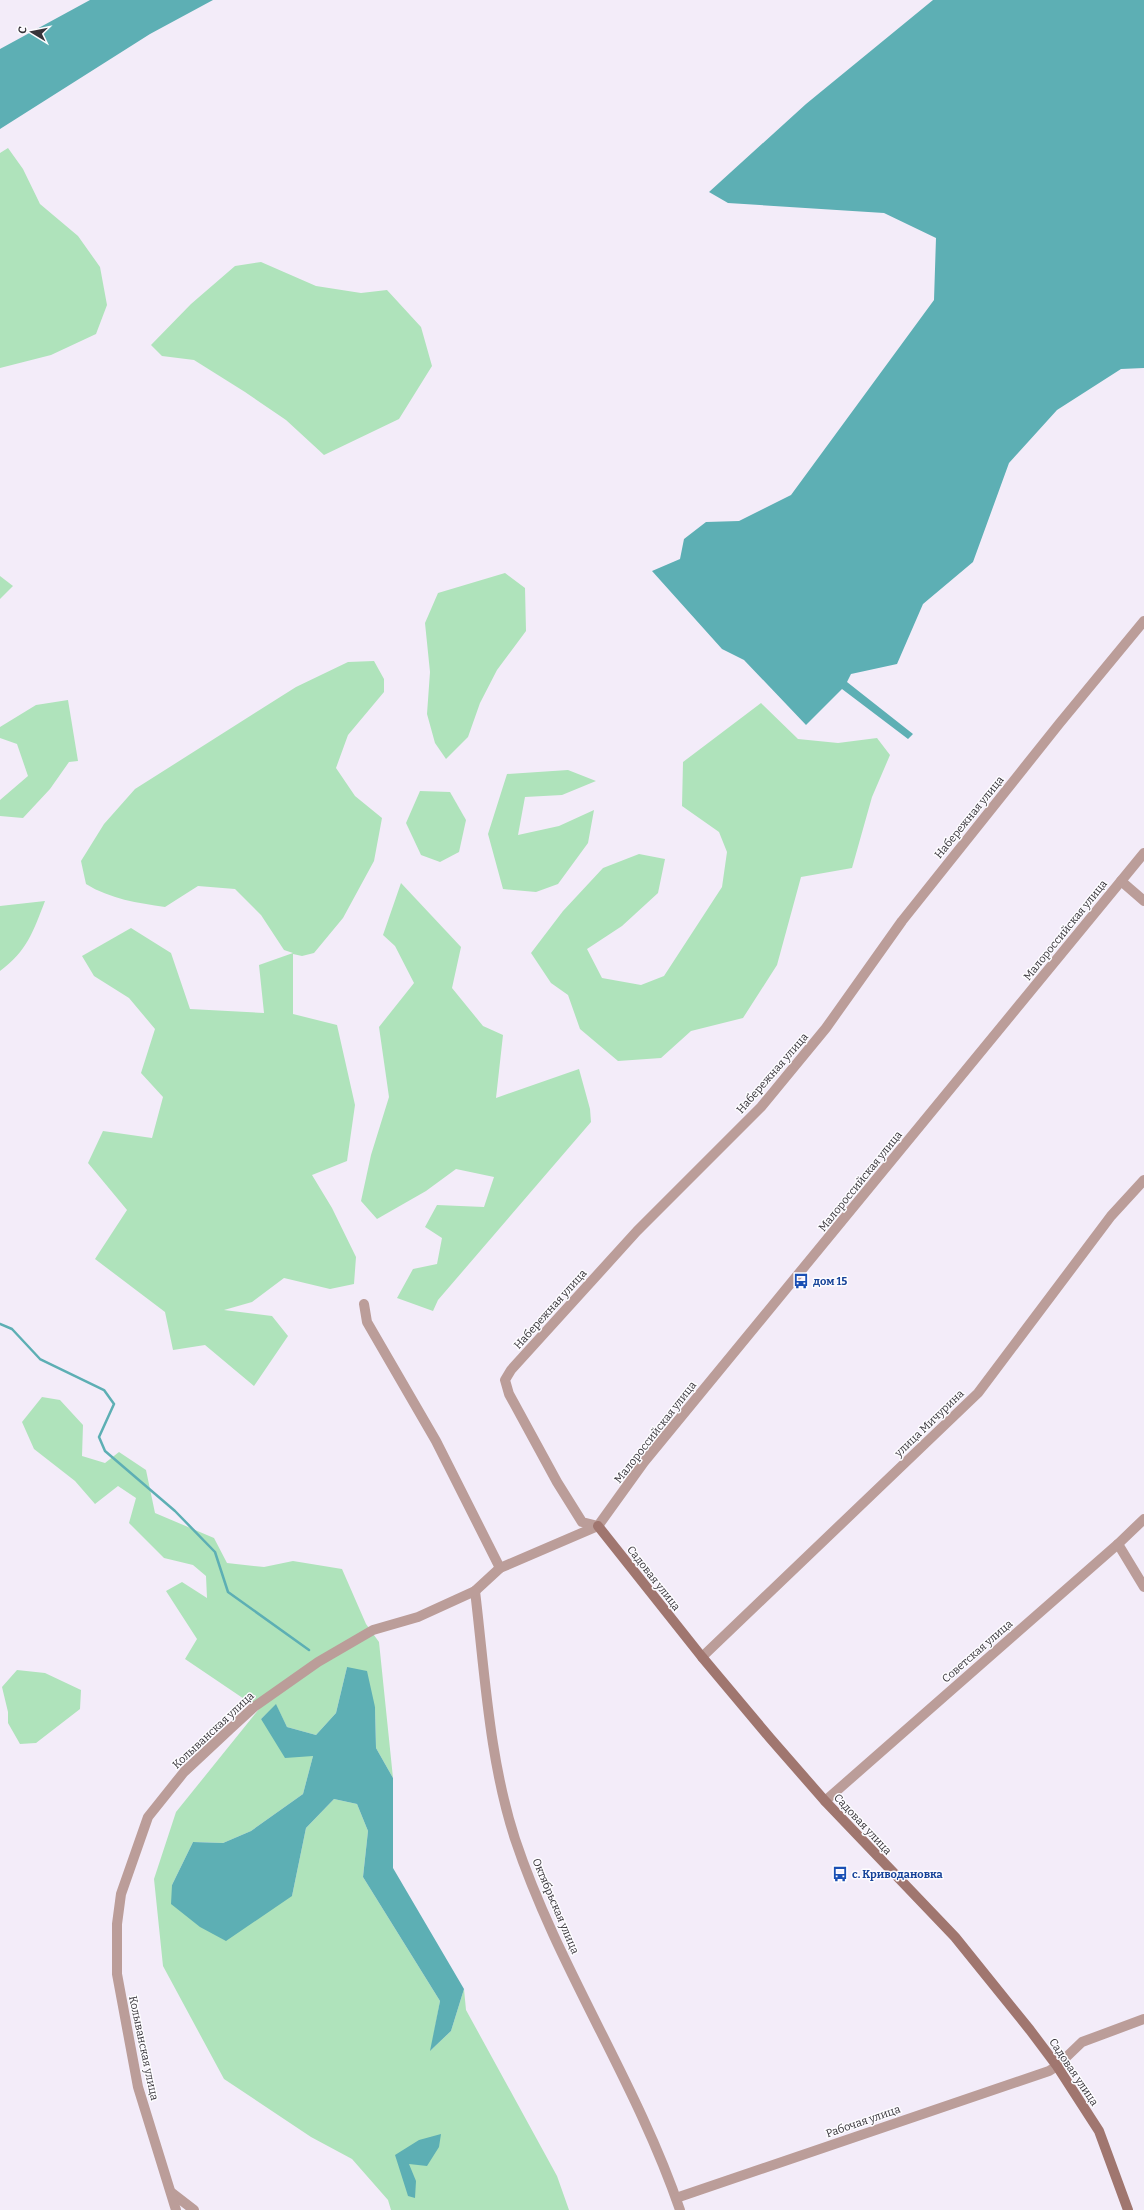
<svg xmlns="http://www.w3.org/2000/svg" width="1144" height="2210" viewBox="0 0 1144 2210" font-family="Bitter,serif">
  <rect width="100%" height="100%" fill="#f3ecf9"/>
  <g fill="#afe3bb">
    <path d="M8,148L23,169L40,204L78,236L100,267L107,305L96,334L51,355L0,368V153Z"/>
    <path d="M261,262L316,286L361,293L387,290L421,327L432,366L399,419L324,455L286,420L245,392L194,360L162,356L151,345L191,304L235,266Z"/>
    <path d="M505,573L525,588L526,631L497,670L480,703L468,737L446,759L435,743L427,714L430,672L425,623L438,593Z"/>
    <path d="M0,576L13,586L0,599Z"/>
    <path d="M374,661L384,679V692L348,735L336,768L355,796L382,818L374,861L343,918L314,953L302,956L293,954V1014L337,1025L355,1105L347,1161L312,1175L332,1208L356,1257L354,1284L330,1289L284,1278L252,1302L224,1310L272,1316L288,1336L254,1386L205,1345L173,1350L165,1312L95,1259L127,1210L88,1163L103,1131L152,1138L163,1097L141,1073L155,1029L129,998L94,976L82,956L131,928L171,953L190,1009L264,1013L259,965L293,953L284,950L261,915L235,889L198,886L165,907C138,903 110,899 86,884L81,861L104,824L135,789L296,687L348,662Z"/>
    <path d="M68,700L78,761L69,762L50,789L23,818L0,816V800L28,776L17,744L0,738V727L36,705Z"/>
    <path d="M761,703L798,739L838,743L877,738L890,755L872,797L852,868L801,877L777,965L743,1018L691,1031L661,1058L618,1061L580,1029L568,995L551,983L531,953L563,911L603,868L639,854L665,859L658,893L622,926L587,949L602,978L641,985L664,976L722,887L727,852L719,832L682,806L683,762Z"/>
    <path d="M568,770L596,781L562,795L525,797L518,835L559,826L594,810L588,843L558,884L536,892L503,889L488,834L507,774Z"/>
    <path d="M420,791L450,792L466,820L459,852L440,862L421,855L406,823Z"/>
    <path d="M401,883L461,947L452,988L483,1026L503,1035L496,1098L579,1069L590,1109L591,1122L438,1300L433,1311L397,1298L413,1269L437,1264L442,1238L425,1227L437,1205L484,1207L494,1177L456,1169L426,1191L377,1219L361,1201L371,1155L389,1097L379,1027L414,983L395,946L383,935Z"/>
    <path d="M45,901C33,932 27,951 0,971V906Z"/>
    <path d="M42,1397L60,1400L83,1425L82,1456L105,1463L119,1452L146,1470L155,1513L214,1538L227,1563L264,1567L293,1561L342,1569L366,1624L379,1642L393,1778L376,1748L375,1707L347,1667L336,1713L316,1735L287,1727L276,1705L261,1719L313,1756L303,1794L251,1831L223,1843L193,1842L172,1885L292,1896L306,1828L334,1799L357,1804L368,1831L363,1877L440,2001L431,2050L451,2031L464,1989L466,2010L557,2176L569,2210H391L388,2200L352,2159L311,2137L224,2079L163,1966L154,1879L176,1812L259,1709L185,1659L197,1639L166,1591L182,1582L207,1598L206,1576L193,1565L164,1558L129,1523L136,1498L118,1486L95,1504L75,1481L34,1449L22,1422Z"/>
    <path d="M17,1670L45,1673L81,1690L80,1709L36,1743L20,1744L8,1723V1712L2,1687Z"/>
  </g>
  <g fill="#5dafb4">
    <path d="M90,0H213L150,34L0,129V49Z"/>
    <path d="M933,0H1144V368L1121,369L1057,410L1009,463L973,562L923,604L897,664L851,674L847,682L913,734L908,739L842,689L806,725L744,660L722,649L652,571L680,559L684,539L706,522L739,521L791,495L934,300L936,238L884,213L728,203L709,192L806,104Z"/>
    <path d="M347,1667L367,1671L375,1707L376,1748L393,1778V1868L464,1989L451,2031L430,2051L440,2001L363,1877L368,1831L357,1804L334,1799L306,1828L292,1896L226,1941L200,1927L171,1904L172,1885L193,1842L223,1843L251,1831L303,1794L313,1756L285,1758L261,1719L276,1704L287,1727L316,1735L336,1713Z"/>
    <path d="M441,2134L439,2147L427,2166L409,2164L416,2181L415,2198L408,2196L395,2155L419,2140Z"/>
  </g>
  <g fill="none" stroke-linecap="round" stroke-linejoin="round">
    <path stroke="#5dafb4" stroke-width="2.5" d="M0,1324L12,1329L40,1359L104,1390L114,1404L99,1437L105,1451L175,1511L215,1552L228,1592L309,1650"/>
    <g stroke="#bb9d99" stroke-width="10">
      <path d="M1121,881L1144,901"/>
      <path d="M364,1304L367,1322L436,1441L500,1568"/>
      <path d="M598,1526L582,1522L557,1482L509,1394L505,1380L511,1370L637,1231L761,1107L826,1028L902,921L1059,724L1144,621"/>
      <path d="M598,1526L644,1462L1144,853"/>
      <path d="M1118,1544L1144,1587"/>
      <path d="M475,1591C485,1674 489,1759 515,1839C558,1968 636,2081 680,2210"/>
      <path d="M702,1657L978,1393L1111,1216L1144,1180"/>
      <path d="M825,1801L1118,1544L1144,1519"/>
      <path d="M172,2193L194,2210"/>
      <path d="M676,2198L1049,2071L1057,2066L1082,2042L1144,2019"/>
      <path d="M176,2210L138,2087L117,1974V1924L121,1894L148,1817L184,1772L230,1729L254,1707L318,1662L373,1630L418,1617L475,1591L500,1568L598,1526"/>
    </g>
    <path stroke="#a0766f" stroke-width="10" d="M598,1526L702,1657L770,1738L825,1801L955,1937L1030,2030L1057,2066L1099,2131L1128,2210"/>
  </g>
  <defs>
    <symbol id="bus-bare" viewBox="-9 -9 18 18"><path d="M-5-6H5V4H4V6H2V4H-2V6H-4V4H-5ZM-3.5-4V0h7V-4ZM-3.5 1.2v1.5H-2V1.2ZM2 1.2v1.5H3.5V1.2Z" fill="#1a4fb4" stroke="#fdfcff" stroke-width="2.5" paint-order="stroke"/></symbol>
  </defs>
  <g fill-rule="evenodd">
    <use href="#bus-bare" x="790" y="1270" width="22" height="22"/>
    <use href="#bus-bare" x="829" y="1863" width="22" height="22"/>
  </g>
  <g text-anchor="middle" stroke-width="3" stroke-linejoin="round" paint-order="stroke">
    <g font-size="11" fill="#37343a" stroke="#fdfcff">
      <text transform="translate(969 817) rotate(-51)" y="4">Набережная улица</text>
      <text transform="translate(1065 930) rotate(-51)" y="4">Малороссийская улица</text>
      <text transform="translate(772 1073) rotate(-49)" y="4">Набережная улица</text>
      <text transform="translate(860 1181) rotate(-51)" y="4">Малороссийская улица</text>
      <text transform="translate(550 1309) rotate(-48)" y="4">Набережная улица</text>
      <text transform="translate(929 1423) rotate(-44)" y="4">улица Мичурина</text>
      <text transform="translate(655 1432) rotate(-52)" y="4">Малороссийская улица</text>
      <text transform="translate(654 1578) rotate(52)" y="4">Садовая улица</text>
      <text transform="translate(977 1651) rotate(-41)" y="4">Советская улица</text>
      <text transform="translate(213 1730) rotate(-43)" y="4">Колыванская улица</text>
      <text transform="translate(863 1824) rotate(47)" y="4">Садовая улица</text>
      <text transform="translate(556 1906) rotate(67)" y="4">Октябрьская улица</text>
      <text transform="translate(144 2048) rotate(78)" y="4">Колыванская улица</text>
      <text transform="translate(1074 2072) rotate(56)" y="4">Садовая улица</text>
      <text transform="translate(863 2121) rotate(-19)" y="4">Рабочая улица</text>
    </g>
    <g font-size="11" font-weight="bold" fill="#164399" stroke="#fdfcff" text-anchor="start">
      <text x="813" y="1285">дом 15</text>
      <text x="852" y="1878">с. Криводановка</text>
    </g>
  </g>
  <g transform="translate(32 32) rotate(280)" stroke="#fdfcff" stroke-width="3" paint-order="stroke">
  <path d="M0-3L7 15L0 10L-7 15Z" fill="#37343a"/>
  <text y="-6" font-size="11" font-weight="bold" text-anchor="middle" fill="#37343a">С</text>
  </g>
</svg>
